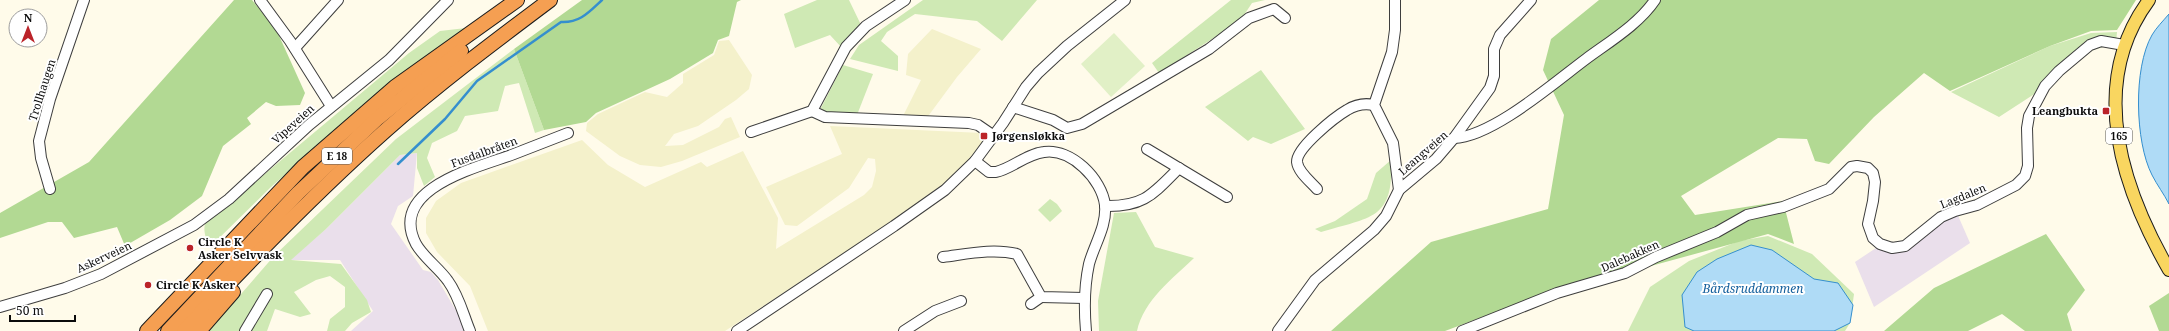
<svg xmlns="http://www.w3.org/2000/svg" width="2169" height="331" viewBox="0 0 2169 331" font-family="'Noto Serif',serif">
  <rect width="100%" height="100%" fill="#fffbea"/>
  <g fill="#eadfeb">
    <path d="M417,153L413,196L398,206L391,224L423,270L431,272L438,280L468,331H351L373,311L340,260H290L326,229L400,155Z"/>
    <path d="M1956,211L1970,243L1874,307L1855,262L1882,244L1893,247Z"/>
  </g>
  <g fill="#f4f1cb">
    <path d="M932,29L981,49L957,77L926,119L903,116L921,80L906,75L908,54Z"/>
    <path d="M729,40L752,75L749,89L736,100L698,126L674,134L665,146L683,145L719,127L725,119L731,117L740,137L682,161L661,167L640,165L620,156L586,131L587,123L598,114L645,92L667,97L683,83V74L714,55L719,41Z"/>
    <path d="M830,126L982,133L987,139L943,188L725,331H488L470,286L437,252L426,233V218L436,201L461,183L582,140L608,165L645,187L701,162L707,167L743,151L778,218L776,249L864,195L872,187L876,171L875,159L868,158L849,188L797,226L785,225L766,187L842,154Z"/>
  </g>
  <g fill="#cfe9b4">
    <path d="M817,0H849L862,27L842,48L830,35L795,48L784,14Z"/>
    <path d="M923,0H1037L1002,41L977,21L915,14L887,32L881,41L898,56V71L850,59L859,45Z"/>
    <path d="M1231,0H1265L1252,3L1240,21L1159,73L1152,63Z"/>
    <path d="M466,28L320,144L271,187L210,247C206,241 203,230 205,224L409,53L440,31Z"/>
    <path d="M2117,32L2116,43L2093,50L2042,89L1999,117L1951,92L2050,46L2091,33Z"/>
    <path d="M514,49L544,130L535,133L519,83L505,86L498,111L465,116L457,131L432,143L427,158L435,177L424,186L417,168V153L400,155L326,229L291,260L341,264L367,300L371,312L352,323L345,331H327L330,319L345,307V287L330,276L316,280L294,292L311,314L300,317L275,309L267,331H209L274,256L396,139Z"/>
    <path d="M843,65L873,74L857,115L824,112L821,108Z"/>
    <path d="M1261,70L1305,129L1271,144L1253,137L1248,141L1205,107Z"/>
    <path d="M1391,160C1394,220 1371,217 1321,232L1315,229L1335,221L1367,199L1376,173Z"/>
    <path d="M1050,199L1057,204L1062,211L1050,222L1038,210Z"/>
    <path d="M1136,212L1155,247L1194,258C1172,279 1144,300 1137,331H1099L1098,301L1114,213Z"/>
    <path d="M1768,236L1812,254L1854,294L1850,323L1845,331H1628L1650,287L1689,261L1739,241Z"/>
  </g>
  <g fill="#b2d993">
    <path d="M234,0H252L276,29L305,93L300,105L276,106L266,102L247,118L251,124L223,146L202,196L170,220L125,246L117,227L74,238L62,222H48L0,238V213L89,162Z"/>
    <path d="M582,0H741L737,2L729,36L718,40L713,53L670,79L596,113L586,122L544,130L514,49Z"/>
    <path d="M1599,0H2136L2117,30L2091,31L2050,46L1950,91L1924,73L1874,117L1829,164L1815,161L1807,139L1778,138L1681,196L1695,215L1783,201L1794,244L1768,234L1530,299L1445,331H1331L1431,242L1548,209L1564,115L1543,70L1551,39Z"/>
    <path d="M2046,234L2085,290L2067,314L2072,331H2025L2002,314L1968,331H1884L1934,288Z"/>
    <path d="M2169,293V331H2159L2149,306Z"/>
  </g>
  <path fill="#e1f0c6" d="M1114,33L1145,66L1111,97L1081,64Z"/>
  <g fill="#afdbf6" stroke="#358fce">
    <path d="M2169,14V204C2164,194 2157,185 2152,175C2135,142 2133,68 2152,35C2156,28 2163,21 2169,14Z"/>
    <path d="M1751,245L1772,250L1814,279L1838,283L1853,305L1850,323L1834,331H1694L1685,327L1682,295L1697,272L1717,259Z"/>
  </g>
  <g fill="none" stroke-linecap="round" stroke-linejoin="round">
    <path stroke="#358fce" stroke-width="2.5" d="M398,164L445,119L477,81L561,22C580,23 589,12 602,0"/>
    <defs>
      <g id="minor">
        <path d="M260,0L290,41L331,106"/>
        <path d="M1395,0V30L1392,52L1374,105L1393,143L1399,190"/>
        <path d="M295,48L338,0"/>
        <path d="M1013,107L1053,120L1067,128L1082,124L1209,49L1249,18L1274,9L1285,18"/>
        <path d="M812,111L825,117L969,123L978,125L994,136"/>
        <path d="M751,132L812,111L846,47L866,26L905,0"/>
        <path d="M1454,138C1492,137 1555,82 1586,59C1609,42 1639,24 1655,0"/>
        <path d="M1147,149L1227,197"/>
        <path d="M975,161L989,172H996C1013,168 1026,154 1044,152C1071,148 1102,179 1105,205C1107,226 1094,245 1089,264C1084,287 1084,308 1086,331"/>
        <path d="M50,189L41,158L39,141L50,99L84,0"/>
        <path d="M1317,189C1311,182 1298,172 1297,162C1296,148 1335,117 1347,110C1355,105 1365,103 1374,105"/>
        <path d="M1105,206C1144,207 1153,194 1179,168"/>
        <path d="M943,257C967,254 993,248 1017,254L1041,297L1084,298"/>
        <path d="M1031,304L1041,297"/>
        <path d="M0,307L65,288L101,274L194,225L229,199L309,125L389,60L448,0"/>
        <path d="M245,331L267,294"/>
        <path d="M470,331C463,314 459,296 448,281C439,268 424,258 416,244C387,188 479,167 514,154C532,147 550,140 568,133"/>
        <path d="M737,331L894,226L945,190L975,161L1003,123L1026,87L1038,73L1067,46L1125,0"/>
        <path d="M904,331L935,311L961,301"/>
        <path d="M1278,331L1315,280L1374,230L1386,216L1399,190L1436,159L1454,138L1490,88L1494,76V49L1500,35L1531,0"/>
        <path d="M1462,331L1557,293L1625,273L1656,257L1717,232L1747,215L1783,207L1829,189L1851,167L1857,166L1868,168L1873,173L1875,182L1873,201L1868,224L1873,238L1880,244L1892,248L1905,246L1941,217L1955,211L1977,205L2016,185L2025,176L2028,166L2027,128L2029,116L2045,86L2059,71L2090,45L2101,41L2124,45"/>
      </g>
      <path id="major" d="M2149,0C2087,84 2122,188 2169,270"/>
      <g id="highway">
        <path d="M147,331L303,167L395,87L517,0"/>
        <path d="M168,331L298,193L378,118L461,51"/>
        <path d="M184,331C248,262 315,193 386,130C438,84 494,42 550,0"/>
        <path d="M199,331L233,292"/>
      </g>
    </defs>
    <use href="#minor" stroke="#3e3e3e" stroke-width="12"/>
    <use href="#major" stroke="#1c1c1c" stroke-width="14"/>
    <use href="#highway" stroke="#1c1c1c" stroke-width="16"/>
    <use href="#minor" stroke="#fff" stroke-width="10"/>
    <use href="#major" stroke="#f9d660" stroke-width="12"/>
    <use href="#highway" stroke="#f59f52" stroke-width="14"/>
  </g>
  <g fill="#bb2329" stroke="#fff" stroke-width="1.5">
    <rect x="2102" y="107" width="8" height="8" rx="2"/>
    <rect x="980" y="132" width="8" height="8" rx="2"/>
    <circle cx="190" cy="248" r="4"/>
    <circle cx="148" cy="285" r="4"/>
  </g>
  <g text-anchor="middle" stroke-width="4" stroke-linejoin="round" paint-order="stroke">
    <g fill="#fff" stroke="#545454" stroke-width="1">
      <rect x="2106" y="128" width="26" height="16" rx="3"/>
      <rect x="322" y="148" width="30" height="16" rx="3"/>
    </g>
    <g font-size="10" font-weight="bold" fill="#0b0b0b">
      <text x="2119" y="140">165</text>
      <text x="337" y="160">E 18</text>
    </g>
    <g font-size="11" fill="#0b0b0b" stroke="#fff">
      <text transform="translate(42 90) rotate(-72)" y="4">Trollhaugen</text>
      <text transform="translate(293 124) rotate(-42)" y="4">Vipeveien</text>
      <text transform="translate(484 152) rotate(-20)" y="4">Fusdalbråten</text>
      <text transform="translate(1423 153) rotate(-41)" y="4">Leangveien</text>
      <text transform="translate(1963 196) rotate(-22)" y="4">Lagdalen</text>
      <text transform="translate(1630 256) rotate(-24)" y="4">Dalebakken</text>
      <text transform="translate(104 257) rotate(-25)" y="4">Askerveien</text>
    </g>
    <g font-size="11" font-weight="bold" fill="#0b0b0b" stroke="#fff" text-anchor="start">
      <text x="2098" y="115" text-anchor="end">Leangbukta</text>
      <text x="992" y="140">Jørgensløkka</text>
      <text x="198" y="246">Circle K<tspan x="198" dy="13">Asker Selvvask</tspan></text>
      <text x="156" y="289">Circle K Asker</text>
    </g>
    <g font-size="12" font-style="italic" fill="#15609d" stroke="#fff">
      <text x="1753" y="293">Bårdsruddammen</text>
    </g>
  </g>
  <g transform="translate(28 28)"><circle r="19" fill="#ffffff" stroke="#9d9d9d"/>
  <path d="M0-3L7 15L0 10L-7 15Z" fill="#bb2329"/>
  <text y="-6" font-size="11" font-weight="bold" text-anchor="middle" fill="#0b0b0b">N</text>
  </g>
  <path d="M10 315v6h65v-6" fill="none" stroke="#0b0b0b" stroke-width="2"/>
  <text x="16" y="315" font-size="12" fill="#0b0b0b" stroke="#ffffff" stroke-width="3" paint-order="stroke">50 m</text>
</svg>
